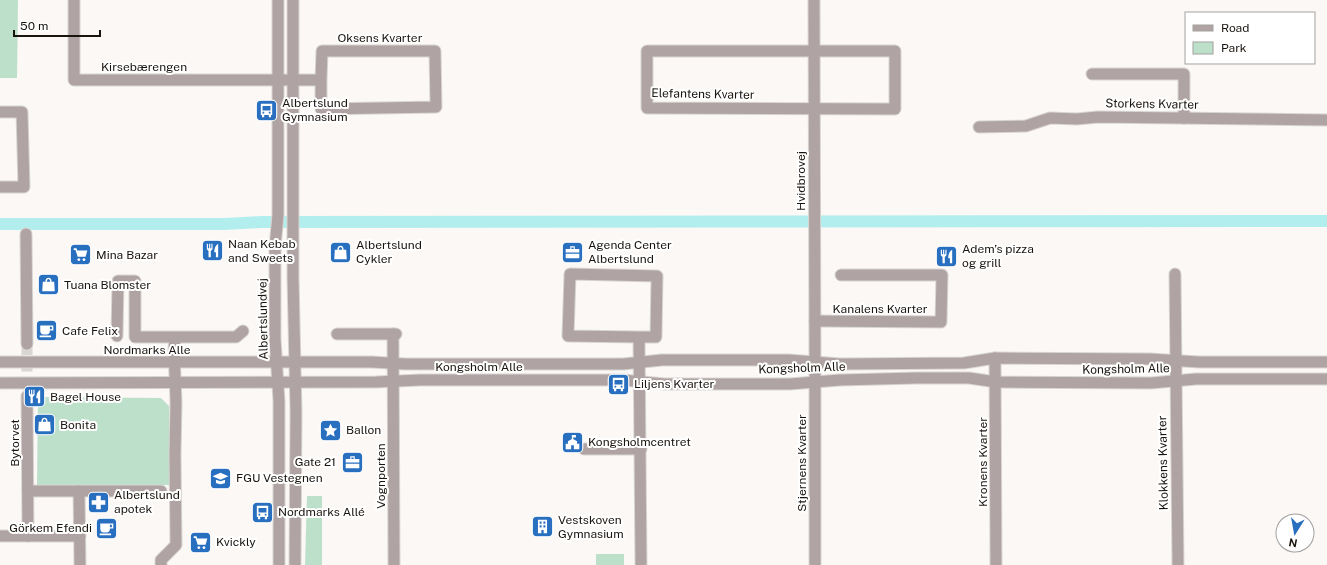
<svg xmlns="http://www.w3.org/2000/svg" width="1327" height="565" viewBox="0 0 1327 565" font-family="'Public Sans',sans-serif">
  <rect width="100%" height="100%" fill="#fcf8f6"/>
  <g fill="#bce0ca">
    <path d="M0,0H18L17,78H0Z"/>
    <path d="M38,397L161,398L169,406V485H37Z"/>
    <path d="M307,496H322V565H305Z"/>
    <rect x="596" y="554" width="28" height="11"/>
  </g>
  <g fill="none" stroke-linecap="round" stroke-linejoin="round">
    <path stroke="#b3eeee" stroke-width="12" d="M0,224H225L261,222L1327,221"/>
    <path stroke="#dad6d3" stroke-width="11" stroke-dasharray="11 5.5" stroke-linecap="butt" d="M27,344V396"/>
    <defs>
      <g id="minor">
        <path d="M74,0V80H321V109L436,107L435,51H322L321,80"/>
        <path d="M278,0V215L275,247V339L279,401V565"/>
        <path d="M293,0V277L296,412L295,565"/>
        <path d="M814,0L815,362V565"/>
        <path d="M647,51H895V109L647,108Z"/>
        <path d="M1092,74H1184V118"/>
        <path d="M0,112H22L24,187H0"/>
        <path d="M979,127L1026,126L1050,118L1077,119L1098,117L1327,120"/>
        <path d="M26,234L27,344"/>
        <path d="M1175,274L1178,565"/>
        <path d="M815,321L941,322L942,275H841"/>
        <path d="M337,334H396"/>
        <path d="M393,334L394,565"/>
        <path d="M117,336L118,281H135V337H236L243,331"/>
        <path d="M639,337L568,336L570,274L657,276L656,337H639L641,565"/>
        <path d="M995,358L996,565"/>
        <path d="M0,362H372L405,364H623L662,360H789L840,364L964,363L995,358L1150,359L1199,362H1327"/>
        <path d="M0,383L376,382L420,380H623L664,384H790L840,380L917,378H969L996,382L1151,383L1196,379H1327"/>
        <path d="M27,396L28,536H80"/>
        <path d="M584,449H641"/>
        <path d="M28,491H161"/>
        <path d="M79,491L80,565"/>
        <path d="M0,536H28"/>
        <path d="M161,565V560L176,545L175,455L176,402L174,350L175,338"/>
      </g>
    </defs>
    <use href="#minor" stroke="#d8d4d1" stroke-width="13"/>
    <use href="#minor" stroke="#afa4a3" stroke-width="11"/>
  </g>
  <defs>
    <symbol id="bus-square" viewBox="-11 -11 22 22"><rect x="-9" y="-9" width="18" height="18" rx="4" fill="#286fc0" stroke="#fff"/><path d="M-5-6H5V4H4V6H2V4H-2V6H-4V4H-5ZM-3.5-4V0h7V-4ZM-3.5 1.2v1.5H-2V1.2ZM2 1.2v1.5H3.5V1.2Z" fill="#fff"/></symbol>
    <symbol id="restaurant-square" viewBox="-11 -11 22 22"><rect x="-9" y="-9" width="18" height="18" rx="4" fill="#286fc0" stroke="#fff"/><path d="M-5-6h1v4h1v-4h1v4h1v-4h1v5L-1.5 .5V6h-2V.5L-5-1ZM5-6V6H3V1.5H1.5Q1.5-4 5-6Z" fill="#fff"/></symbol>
    <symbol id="shop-square" viewBox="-11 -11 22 22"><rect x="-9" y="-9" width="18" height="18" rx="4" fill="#286fc0" stroke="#fff"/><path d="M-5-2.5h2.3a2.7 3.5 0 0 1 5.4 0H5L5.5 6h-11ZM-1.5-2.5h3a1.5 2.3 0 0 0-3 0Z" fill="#fff"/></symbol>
    <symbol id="office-square" viewBox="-11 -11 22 22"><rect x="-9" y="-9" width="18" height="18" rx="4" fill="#286fc0" stroke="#fff"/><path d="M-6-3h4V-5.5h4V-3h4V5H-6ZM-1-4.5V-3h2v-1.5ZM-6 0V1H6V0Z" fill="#fff"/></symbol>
    <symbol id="supermarket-square" viewBox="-11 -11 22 22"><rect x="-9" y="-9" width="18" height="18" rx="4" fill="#286fc0" stroke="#fff"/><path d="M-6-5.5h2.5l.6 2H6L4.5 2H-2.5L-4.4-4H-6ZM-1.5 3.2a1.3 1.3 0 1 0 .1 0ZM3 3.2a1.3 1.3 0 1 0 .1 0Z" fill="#fff"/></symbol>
    <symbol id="cafe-square" viewBox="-11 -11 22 22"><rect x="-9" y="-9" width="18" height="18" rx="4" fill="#286fc0" stroke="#fff"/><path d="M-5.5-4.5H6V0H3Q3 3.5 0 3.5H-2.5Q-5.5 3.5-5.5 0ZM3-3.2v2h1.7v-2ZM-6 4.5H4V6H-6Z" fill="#fff"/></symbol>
    <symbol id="sight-square" viewBox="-11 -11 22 22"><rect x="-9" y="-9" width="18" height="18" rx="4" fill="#286fc0" stroke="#fff"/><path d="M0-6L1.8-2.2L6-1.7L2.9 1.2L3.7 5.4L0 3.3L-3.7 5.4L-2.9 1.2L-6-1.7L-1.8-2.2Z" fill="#fff"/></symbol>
    <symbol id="civic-square" viewBox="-11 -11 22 22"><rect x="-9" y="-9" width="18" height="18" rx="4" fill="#286fc0" stroke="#fff"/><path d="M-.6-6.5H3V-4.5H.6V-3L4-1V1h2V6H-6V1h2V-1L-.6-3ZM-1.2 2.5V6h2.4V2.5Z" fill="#fff"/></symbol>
    <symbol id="school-square" viewBox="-11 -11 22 22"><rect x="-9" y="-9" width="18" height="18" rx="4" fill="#286fc0" stroke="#fff"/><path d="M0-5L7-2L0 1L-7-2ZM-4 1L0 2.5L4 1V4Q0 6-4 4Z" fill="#fff"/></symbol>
    <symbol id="pharmacy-square" viewBox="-11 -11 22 22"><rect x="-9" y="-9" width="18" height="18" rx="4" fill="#286fc0" stroke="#fff"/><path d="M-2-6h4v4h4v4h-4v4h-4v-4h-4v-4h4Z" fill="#fff"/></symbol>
    <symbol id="building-square" viewBox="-11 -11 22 22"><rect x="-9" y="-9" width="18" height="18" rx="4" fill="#286fc0" stroke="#fff"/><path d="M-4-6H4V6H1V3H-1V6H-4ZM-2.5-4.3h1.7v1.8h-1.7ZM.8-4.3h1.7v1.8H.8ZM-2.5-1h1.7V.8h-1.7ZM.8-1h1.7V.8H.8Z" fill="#fff"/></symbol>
  </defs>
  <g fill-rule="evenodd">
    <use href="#bus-square" x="254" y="98" width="25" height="25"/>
    <use href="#restaurant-square" x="200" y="238" width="25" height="25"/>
    <use href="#shop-square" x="328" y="240" width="25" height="25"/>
    <use href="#office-square" x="560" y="240" width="25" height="25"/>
    <use href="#supermarket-square" x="68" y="242" width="25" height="25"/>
    <use href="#restaurant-square" x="934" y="244" width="25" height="25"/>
    <use href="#shop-square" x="36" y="272" width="25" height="25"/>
    <use href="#cafe-square" x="34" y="318" width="25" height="25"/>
    <use href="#bus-square" x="606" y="372" width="25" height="25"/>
    <use href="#restaurant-square" x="22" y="384" width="25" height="25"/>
    <use href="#shop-square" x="32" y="412" width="25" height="25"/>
    <use href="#sight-square" x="318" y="418" width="25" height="25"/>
    <use href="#civic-square" x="560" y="430" width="25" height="25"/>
    <use href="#office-square" x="340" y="450" width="25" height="25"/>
    <use href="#school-square" x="208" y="466" width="25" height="25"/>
    <use href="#pharmacy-square" x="86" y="490" width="25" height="25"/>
    <use href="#bus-square" x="250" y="500" width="25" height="25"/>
    <use href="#building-square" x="530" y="514" width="25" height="25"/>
    <use href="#cafe-square" x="94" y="516" width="25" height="25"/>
    <use href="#supermarket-square" x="188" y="530" width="25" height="25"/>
  </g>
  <g text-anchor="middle" stroke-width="4" stroke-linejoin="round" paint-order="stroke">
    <g font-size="12" fill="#1a140f" stroke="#fff">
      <text x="380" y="42">Oksens Kvarter</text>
      <text x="144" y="71">Kirsebærengen</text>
      <text transform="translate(703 94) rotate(1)" y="4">Elefantens Kvarter</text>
      <text transform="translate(1152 104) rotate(1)" y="4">Storkens Kvarter</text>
      <text transform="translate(801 181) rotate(-90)" y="4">Hvidbrovej</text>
      <text x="880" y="313">Kanalens Kvarter</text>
      <text transform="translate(263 319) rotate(-91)" y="4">Albertslundvej</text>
      <text x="147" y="354">Nordmarks Alle</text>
      <text x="479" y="371">Kongsholm Alle</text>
      <text transform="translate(802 368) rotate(-2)" y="4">Kongsholm Alle</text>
      <text transform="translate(1126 369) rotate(-1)" y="4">Kongsholm Alle</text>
      <text transform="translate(15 443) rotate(-90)" y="4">Bytorvet</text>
      <text transform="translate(983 462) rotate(-90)" y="4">Kronens Kvarter</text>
      <text transform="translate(802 463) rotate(-90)" y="4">Stjernens Kvarter</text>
      <text transform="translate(1163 463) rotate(-91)" y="4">Klokkens Kvarter</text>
      <text transform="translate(381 476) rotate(-90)" y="4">Vognporten</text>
    </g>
    <g font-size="12" fill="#1a140f" stroke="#fff" text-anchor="start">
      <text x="282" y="107">Albertslund<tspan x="282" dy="14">Gymnasium</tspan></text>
      <text x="228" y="248">Naan Kebab<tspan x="228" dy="14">and Sweets</tspan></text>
      <text x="356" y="249">Albertslund<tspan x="356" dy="14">Cykler</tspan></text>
      <text x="588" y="249">Agenda Center<tspan x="588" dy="14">Albertslund</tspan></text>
      <text x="962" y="253">Adem’s pizza<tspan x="962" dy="14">og grill</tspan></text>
      <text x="96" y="259">Mina Bazar</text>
      <text x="64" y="289">Tuana Blomster</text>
      <text x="62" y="335">Cafe Felix</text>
      <text x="634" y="388">Liljens Kvarter</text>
      <text x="50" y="401">Bagel House</text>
      <text x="60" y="429">Bonita</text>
      <text x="346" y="434">Ballon</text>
      <text x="588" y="446">Kongsholmcentret</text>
      <text x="336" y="466" text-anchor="end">Gate 21</text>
      <text x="236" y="482">FGU Vestegnen</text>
      <text x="114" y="499">Albertslund<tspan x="114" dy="14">apotek</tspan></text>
      <text x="278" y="516">Nordmarks Allé</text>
      <text x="558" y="524">Vestskoven<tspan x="558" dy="14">Gymnasium</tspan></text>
      <text x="92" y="532" text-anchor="end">Görkem Efendi</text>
      <text x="216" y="546">Kvickly</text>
    </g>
  </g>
  <rect x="1185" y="12" width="130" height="52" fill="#ffffff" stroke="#a3a19f"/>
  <rect x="1193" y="25" width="20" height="6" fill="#afa4a3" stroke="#a3a19f"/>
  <text x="1221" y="32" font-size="12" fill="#1a140f">Road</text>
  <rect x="1193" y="42" width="20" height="12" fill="#bce0ca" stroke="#a3a19f"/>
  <text x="1221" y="52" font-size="12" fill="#1a140f">Park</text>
  <g transform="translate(1295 533) rotate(191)"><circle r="19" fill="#ffffff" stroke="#a3a19f"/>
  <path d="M0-3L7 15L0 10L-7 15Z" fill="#286fc0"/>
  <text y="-6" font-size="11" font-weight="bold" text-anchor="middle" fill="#1a140f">N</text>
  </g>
  <path d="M14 30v6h86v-6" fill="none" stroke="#1a140f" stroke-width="2"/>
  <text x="20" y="30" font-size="12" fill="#1a140f" stroke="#ffffff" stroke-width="3" paint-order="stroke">50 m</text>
</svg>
